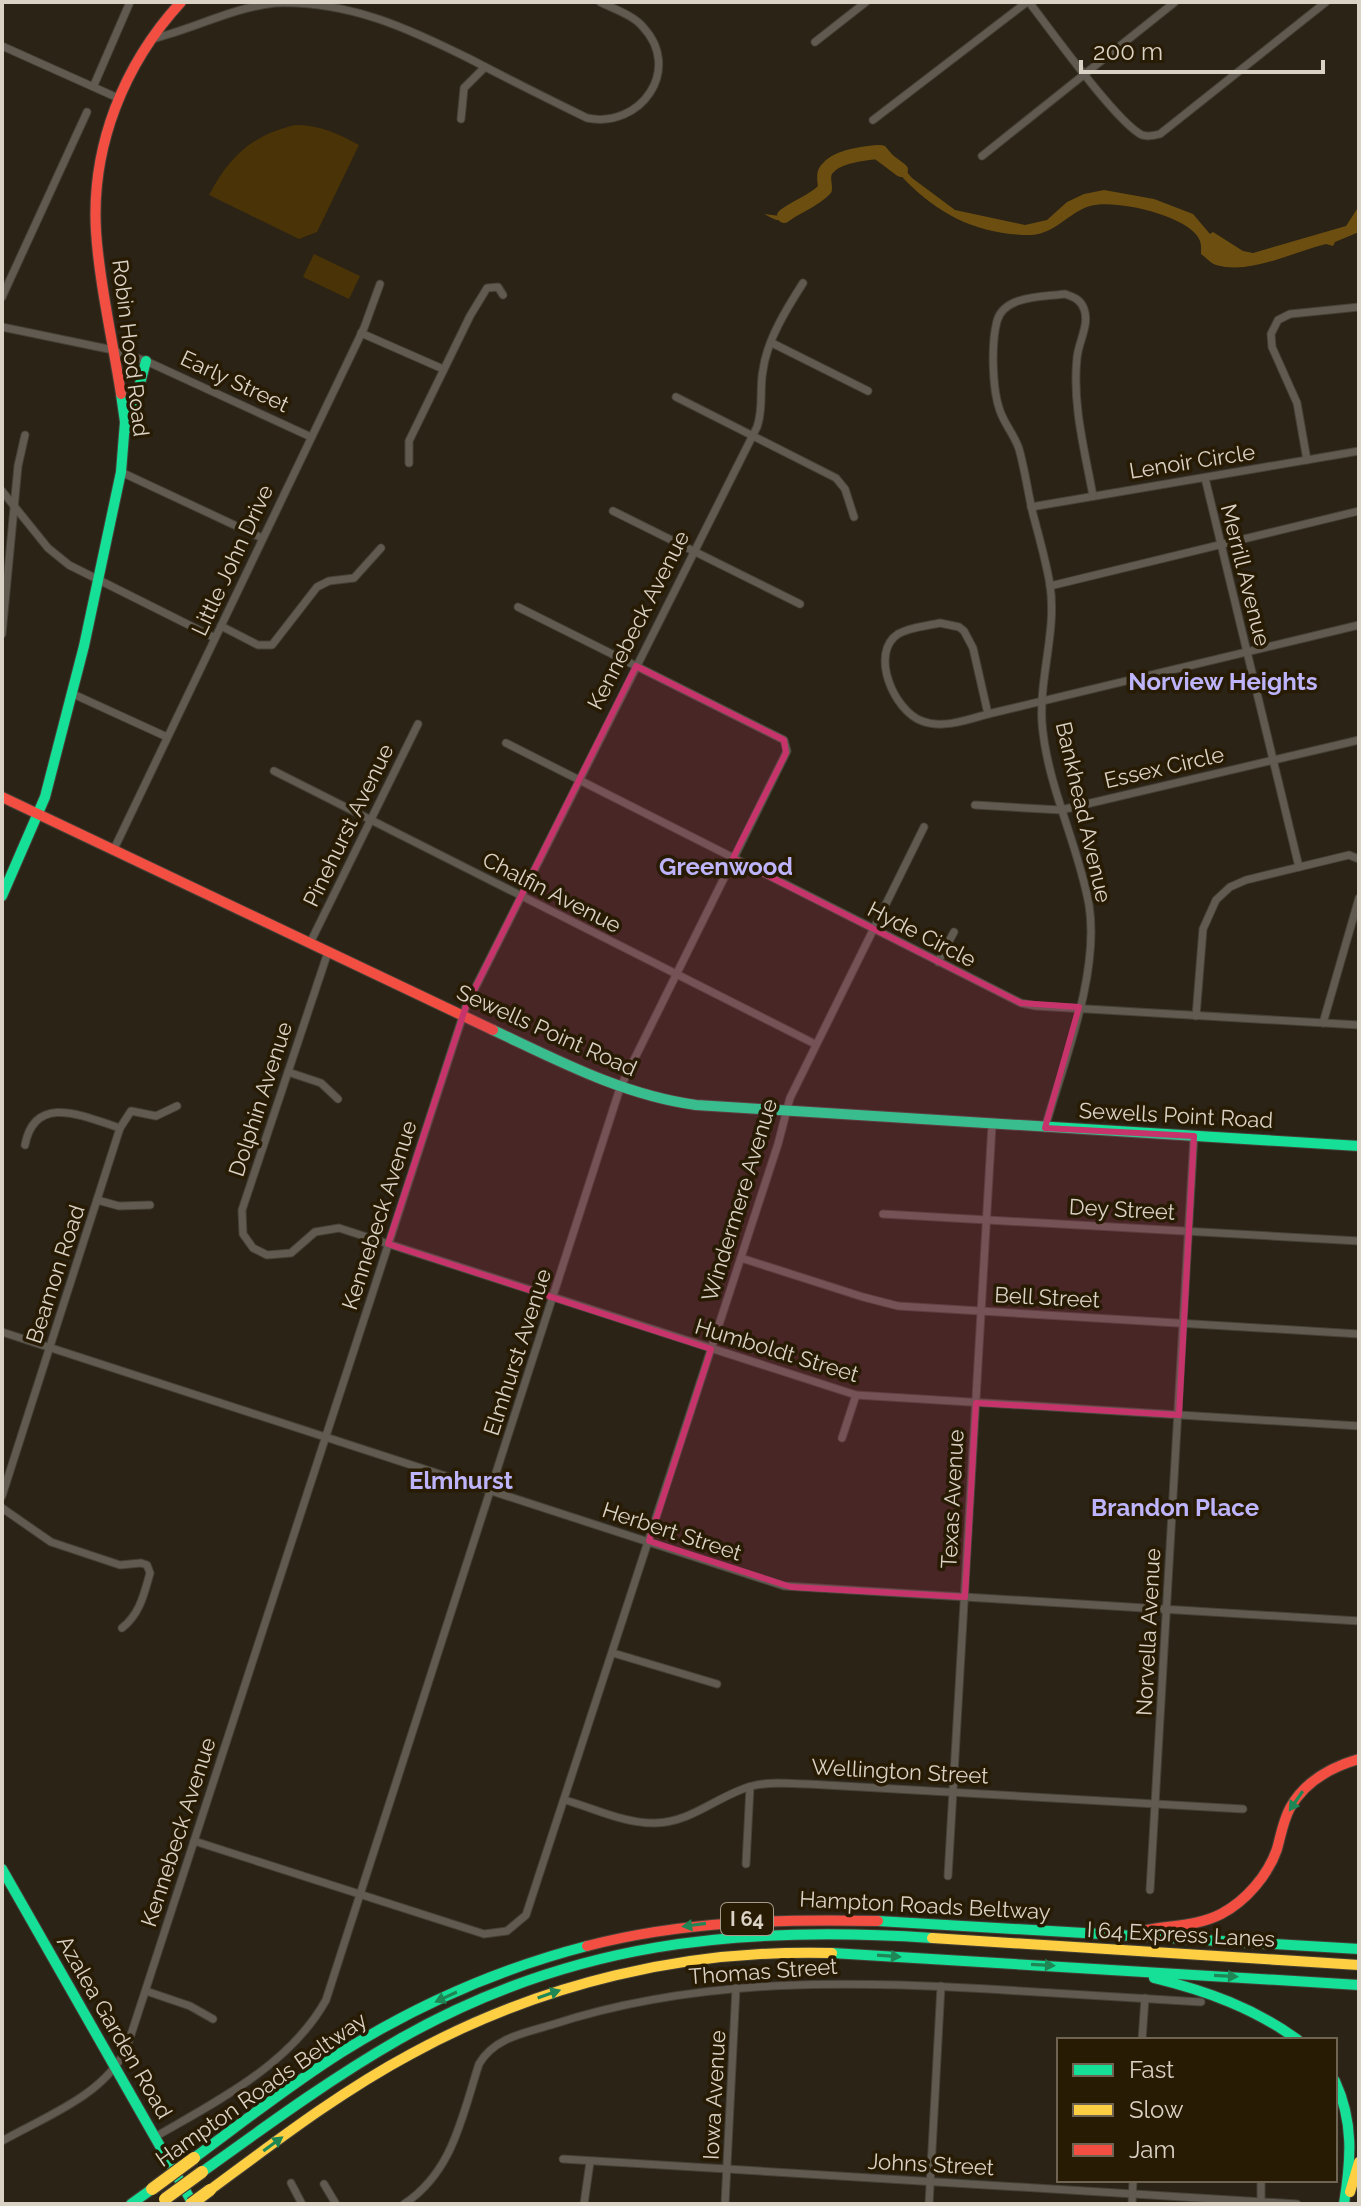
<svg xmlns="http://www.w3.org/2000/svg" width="1361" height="2206" viewBox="0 0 1361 2206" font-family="Raleway,sans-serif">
  <rect width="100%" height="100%" fill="#2a2316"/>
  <g fill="#4a3306">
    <path d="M295,125C320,125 337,133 359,145L317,232L299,239L209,195C229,157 252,135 295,125Z"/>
    <path d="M314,254L360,276L349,299L303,277Z"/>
  </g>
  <path fill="#6c4e10" d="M881,145L885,146L912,178L955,210L1025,225L1047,220L1067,202L1084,194L1104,190L1154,199L1193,214L1210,234L1213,232L1243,251L1253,253L1346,226L1359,206V232L1335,242L1333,246L1326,244C1292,252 1251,275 1216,265C1210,263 1207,258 1201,254C1201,249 1202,243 1198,237C1184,215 1115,199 1090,206C1069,212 1054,235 1030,235C980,235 940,216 905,180C890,164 890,158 868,150L825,173L824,172L820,179L824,193C818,202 788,221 777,220C775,220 766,215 764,214L780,216L811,200L820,191L819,173L823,170L865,148Z"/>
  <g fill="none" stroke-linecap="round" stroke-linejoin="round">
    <path stroke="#6c4e10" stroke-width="14" d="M784,216C798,205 813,202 825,189C825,182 822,174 827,169C837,156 862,154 877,152L901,170"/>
    <defs>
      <g id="street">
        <path d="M1029,2C1049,28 1117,123 1142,135C1148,137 1153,136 1160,134L1326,2"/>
        <path d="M152,39C194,29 231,8 275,3C348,0 410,29 472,60C510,80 548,99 587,118C640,129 683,70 643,27C633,15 614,9 600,2"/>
        <path d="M815,42L866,2"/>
        <path d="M2,46L118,98"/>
        <path d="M94,85L130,2"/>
        <path d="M461,119L464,88L485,67"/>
        <path d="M873,120L1027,2"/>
        <path d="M982,156L1175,2"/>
        <path d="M2,297L87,112"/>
        <path d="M2,327L113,350L146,361L311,437"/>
        <path d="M361,333L443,369"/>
        <path d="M772,343L868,391"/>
        <path d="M676,397L836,478L845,489L854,517"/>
        <path d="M1307,460L1297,403L1272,347L1271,334L1278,320L1290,314L1359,307"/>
        <path d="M409,463V441L470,316L487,288L498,287L503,295"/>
        <path d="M121,472L262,538"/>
        <path d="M1205,478L1299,867"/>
        <path d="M2,491L48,548L69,565L215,638"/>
        <path d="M1031,507L1359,451"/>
        <path d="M613,511L800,604"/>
        <path d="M1050,586L1359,511"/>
        <path d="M940,623L959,627L964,631L973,648L988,714C967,720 943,729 922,721C894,711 869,653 898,634C910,627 927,626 940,623Z"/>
        <path d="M221,626L258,645H272L317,587L329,581L354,578L381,548"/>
        <path d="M2,634L18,466L25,435"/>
        <path d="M73,694L167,737"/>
        <path d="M988,714L1359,625"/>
        <path d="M506,743L1021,1003L1036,1006L1359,1025"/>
        <path d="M274,771L815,1044"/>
        <path d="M975,805L1061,810L1359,740"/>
        <path d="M114,849L364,328L380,284"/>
        <path d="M310,943L418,724"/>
        <path d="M328,952L242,1210L243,1234L253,1248L267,1255L291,1253L315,1232L339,1228L856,1395L1359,1426"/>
        <path d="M938,962L954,932"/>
        <path d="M1196,1016L1203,929L1216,900L1230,887L1246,880L1349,855L1359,859"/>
        <path d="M1323,1023L1359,898"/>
        <path d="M288,1072L321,1083L338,1099"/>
        <path d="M1045,1128C1064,1061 1100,973 1089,905C1078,843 1047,786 1042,723C1039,677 1057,631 1050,585C1046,561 1039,537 1033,514C1028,493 1025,470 1019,449C1015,436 1005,425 1000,411C992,389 991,344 997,321C1004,295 1044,297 1065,294C1074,297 1081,300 1084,309C1090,324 1078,343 1077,358C1072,404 1085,452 1093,496"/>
        <path d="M25,1145C35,1092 85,1117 120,1128"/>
        <path d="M97,1200L119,1206L150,1205"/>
        <path d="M883,1214L1359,1241"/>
        <path d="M741,1258L863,1297L898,1306L1359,1334"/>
        <path d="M2,1332L784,1586L1359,1621"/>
        <path d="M842,1438L856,1395"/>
        <path d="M2,1496L120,1128L131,1111L156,1116L177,1106"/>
        <path d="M2,1508L51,1542L120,1565L141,1563L147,1565L150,1573C144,1594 140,1614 122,1628"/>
        <path d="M613,1653L717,1684"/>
        <path d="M565,1800C593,1808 625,1824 655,1823C693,1822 718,1795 752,1786C769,1781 790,1784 808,1784L1243,1809"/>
        <path d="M194,1841L484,1934L507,1931L526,1915L778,1144L790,1098L924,827"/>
        <path d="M746,1864L750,1787"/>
        <path d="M948,1876L992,1125"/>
        <path d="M1150,1890L1194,1136"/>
        <path d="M146,1991L190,2006L213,2019"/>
        <path d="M1142,2040L1145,1998"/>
        <path d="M155,2137C217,2101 290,2065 326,2000L620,1088L787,751L784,740L518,607"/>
        <path d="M2,2141C46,2116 105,2095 127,2047L466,1006L757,427C764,407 759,390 763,370C767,340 787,308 803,283"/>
        <path d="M563,2159L1297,2204"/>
        <path d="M291,2183L302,2204"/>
        <path d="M324,2184L336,2204"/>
        <path d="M1261,2202V2180"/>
        <path d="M404,2204C453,2172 462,2116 479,2064C494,2038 524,2033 551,2025C703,1975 862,1981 1020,1991C1080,1995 1141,1998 1201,2002"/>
        <path d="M584,2204L590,2162"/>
        <path d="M725,2204L736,1988"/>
        <path d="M929,2204L941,1986"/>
        <path d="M1132,2204L1133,2180"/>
      </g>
      <g id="fast">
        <path d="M128,428L146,361"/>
        <path d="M2,896L45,797L84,646L121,472L125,422L121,394"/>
        <path d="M493,1030C559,1061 623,1095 696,1105L1359,1146"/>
        <path d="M2,1869L193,2204"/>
        <path d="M878,1921L1359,1949"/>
        <path d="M832,1953L1359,1985"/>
        <path d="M1154,1978C1207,1991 1254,2008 1298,2040"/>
        <path d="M1335,2081C1354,2122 1351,2160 1344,2204"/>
        <path d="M194,2158C243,2122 291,2084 342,2052C417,2005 502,1968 587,1946"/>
        <path d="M202,2172C266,2126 330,2079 398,2040C569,1942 739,1925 932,1938"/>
        <path d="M131,2204L152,2189"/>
      </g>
      <g id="slow">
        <path d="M932,1938L1359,1965"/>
        <path d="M210,2190C275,2142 340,2092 411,2054C541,1983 685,1949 832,1953"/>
        <path d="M1350,2192L1359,2162"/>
      </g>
      <g id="jam">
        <path d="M121,394C113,342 99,282 96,231C91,146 124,64 181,2"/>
        <path d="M2,797L493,1030"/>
        <path d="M1137,1932C1165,1925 1196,1927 1221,1914C1246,1901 1268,1875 1277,1849C1281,1835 1283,1821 1290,1808C1305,1781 1331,1767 1359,1759"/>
        <path d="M587,1946C683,1921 780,1919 878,1921"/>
      </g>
    </defs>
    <use href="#street" stroke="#464036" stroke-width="9"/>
    <use href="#fast" stroke="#464036" stroke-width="12"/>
    <use href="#slow" stroke="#464036" stroke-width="12"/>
    <use href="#jam" stroke="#464036" stroke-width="12"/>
    <use href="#street" stroke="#605a50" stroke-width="7"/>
    <use href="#fast" stroke="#16e098" stroke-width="10"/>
    <use href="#slow" stroke="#ffcf43" stroke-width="10"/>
    <use href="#jam" stroke="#f24e42" stroke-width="10"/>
    <defs>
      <g id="slow-bridge">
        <path d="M152,2189L194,2158"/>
        <path d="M165,2199L202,2172"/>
        <path d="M191,2204L210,2190"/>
      </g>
    </defs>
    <use href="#slow-bridge" stroke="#464036" stroke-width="14" stroke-linecap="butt"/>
    <use href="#slow-bridge" stroke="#ffcf43" stroke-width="12"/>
  </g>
  <defs><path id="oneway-solid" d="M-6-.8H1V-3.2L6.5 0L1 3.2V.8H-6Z" transform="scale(2)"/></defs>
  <g fill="#1e8755">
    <use href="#oneway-solid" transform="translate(1296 1801) rotate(124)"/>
    <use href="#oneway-solid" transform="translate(694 1925) rotate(172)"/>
    <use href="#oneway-solid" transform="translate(889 1956) rotate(4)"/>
    <use href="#oneway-solid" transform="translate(1043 1965) rotate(3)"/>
    <use href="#oneway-solid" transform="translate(1226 1976) rotate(3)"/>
    <use href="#oneway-solid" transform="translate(549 1994) rotate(-19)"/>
    <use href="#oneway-solid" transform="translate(446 1997) rotate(155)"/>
    <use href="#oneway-solid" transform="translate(273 2144) rotate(-36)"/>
  </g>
  <path fill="#c6346b" fill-opacity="0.2" stroke="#c6346b" stroke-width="6" stroke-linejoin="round" d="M636,666L784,740L786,753L733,858L1021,1003L1079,1007L1045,1128L1194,1136L1179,1415L976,1403L965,1597L791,1587L649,1541L711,1349L388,1244L466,1006Z"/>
  <g text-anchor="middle" stroke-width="7" stroke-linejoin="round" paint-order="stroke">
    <rect fill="#281b04" stroke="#a59b8a" stroke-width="2" x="721" y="1903" width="52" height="32" rx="6"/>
    <g font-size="20" font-weight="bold" fill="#dad2c4">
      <text x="747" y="1926">I 64</text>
    </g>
    <g font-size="22" fill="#dad2c4" stroke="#281b04">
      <text transform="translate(131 348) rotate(83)" y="8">Robin Hood Road</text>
      <text transform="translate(235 381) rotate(25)" y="8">Early Street</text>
      <text transform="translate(1192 461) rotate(-9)" y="8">Lenoir Circle</text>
      <text transform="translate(232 560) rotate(-65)" y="8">Little John Drive</text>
      <text transform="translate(1246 575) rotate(76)" y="8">Merrill Avenue</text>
      <text transform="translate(638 620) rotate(-63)" y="8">Kennebeck Avenue</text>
      <text transform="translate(1164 767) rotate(-13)" y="8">Essex Circle</text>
      <text transform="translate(1084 812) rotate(77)" y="8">Bankhead Avenue</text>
      <text transform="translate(348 825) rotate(-64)" y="8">Pinehurst Avenue</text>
      <text transform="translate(552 892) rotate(27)" y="8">Chalfin Avenue</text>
      <text transform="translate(922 934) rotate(27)" y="8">Hyde Circle</text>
      <text transform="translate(547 1030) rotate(24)" y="8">Sewells Point Road</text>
      <text transform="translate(260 1099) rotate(-72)" y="8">Dolphin Avenue</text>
      <text transform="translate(1176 1115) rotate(3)" y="8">Sewells Point Road</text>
      <text transform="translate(739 1200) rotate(-73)" y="8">Windermere Avenue</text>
      <text transform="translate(1122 1209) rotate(3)" y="8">Dey Street</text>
      <text transform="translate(379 1215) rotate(-72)" y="8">Kennebeck Avenue</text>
      <text transform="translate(55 1274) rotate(-72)" y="8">Beamon Road</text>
      <text transform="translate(1047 1297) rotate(3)" y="8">Bell Street</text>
      <text transform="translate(777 1350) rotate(17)" y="8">Humboldt Street</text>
      <text transform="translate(517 1352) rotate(-72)" y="8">Elmhurst Avenue</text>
      <text transform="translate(952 1499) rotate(-87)" y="8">Texas Avenue</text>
      <text transform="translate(672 1531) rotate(18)" y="8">Herbert Street</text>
      <text transform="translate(1148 1632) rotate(-87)" y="8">Norvella Avenue</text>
      <text transform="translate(900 1771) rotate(3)" y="8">Wellington Street</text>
      <text transform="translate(178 1832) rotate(-72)" y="8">Kennebeck Avenue</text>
      <text transform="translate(925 1905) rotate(3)" y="8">Hampton Roads Beltway</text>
      <text transform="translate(1181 1934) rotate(3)" y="8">I 64 Express Lanes</text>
      <text transform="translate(763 1971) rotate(-4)" y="8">Thomas Street</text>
      <text transform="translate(115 2027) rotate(60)" y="8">Azalea Garden Road</text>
      <text transform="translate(261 2089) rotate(-35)" y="8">Hampton Roads Beltway</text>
      <text transform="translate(714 2095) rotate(-87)" y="8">Iowa Avenue</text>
      <text transform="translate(931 2164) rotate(3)" y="8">Johns Street</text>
    </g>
    <g font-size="24" font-weight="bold" fill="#bdb4fb" stroke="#281b04">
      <text x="1223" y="690">Norview Heights</text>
      <text x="726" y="875">Greenwood</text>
      <text x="461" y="1489">Elmhurst</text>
      <text x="1175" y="1516">Brandon Place</text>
    </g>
  </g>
  <rect width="1361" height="2206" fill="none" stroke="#dad2c4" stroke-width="8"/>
  <rect x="1057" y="2038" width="280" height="144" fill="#281b04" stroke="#6f6451" stroke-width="2"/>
  <rect x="1073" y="2064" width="40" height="12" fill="#16e098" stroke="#6f6451" stroke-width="2"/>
  <text x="1129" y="2078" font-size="24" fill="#dad2c4">Fast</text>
  <rect x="1073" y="2104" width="40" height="12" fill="#ffcf43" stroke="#6f6451" stroke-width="2"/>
  <text x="1129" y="2118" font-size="24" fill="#dad2c4">Slow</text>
  <rect x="1073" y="2144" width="40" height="12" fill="#f24e42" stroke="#6f6451" stroke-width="2"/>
  <text x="1129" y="2158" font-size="24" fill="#dad2c4">Jam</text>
  <path d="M1081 60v12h242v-12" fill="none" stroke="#dad2c4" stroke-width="4"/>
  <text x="1093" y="60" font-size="24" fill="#dad2c4" stroke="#281b04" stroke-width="6" paint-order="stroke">200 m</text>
</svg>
